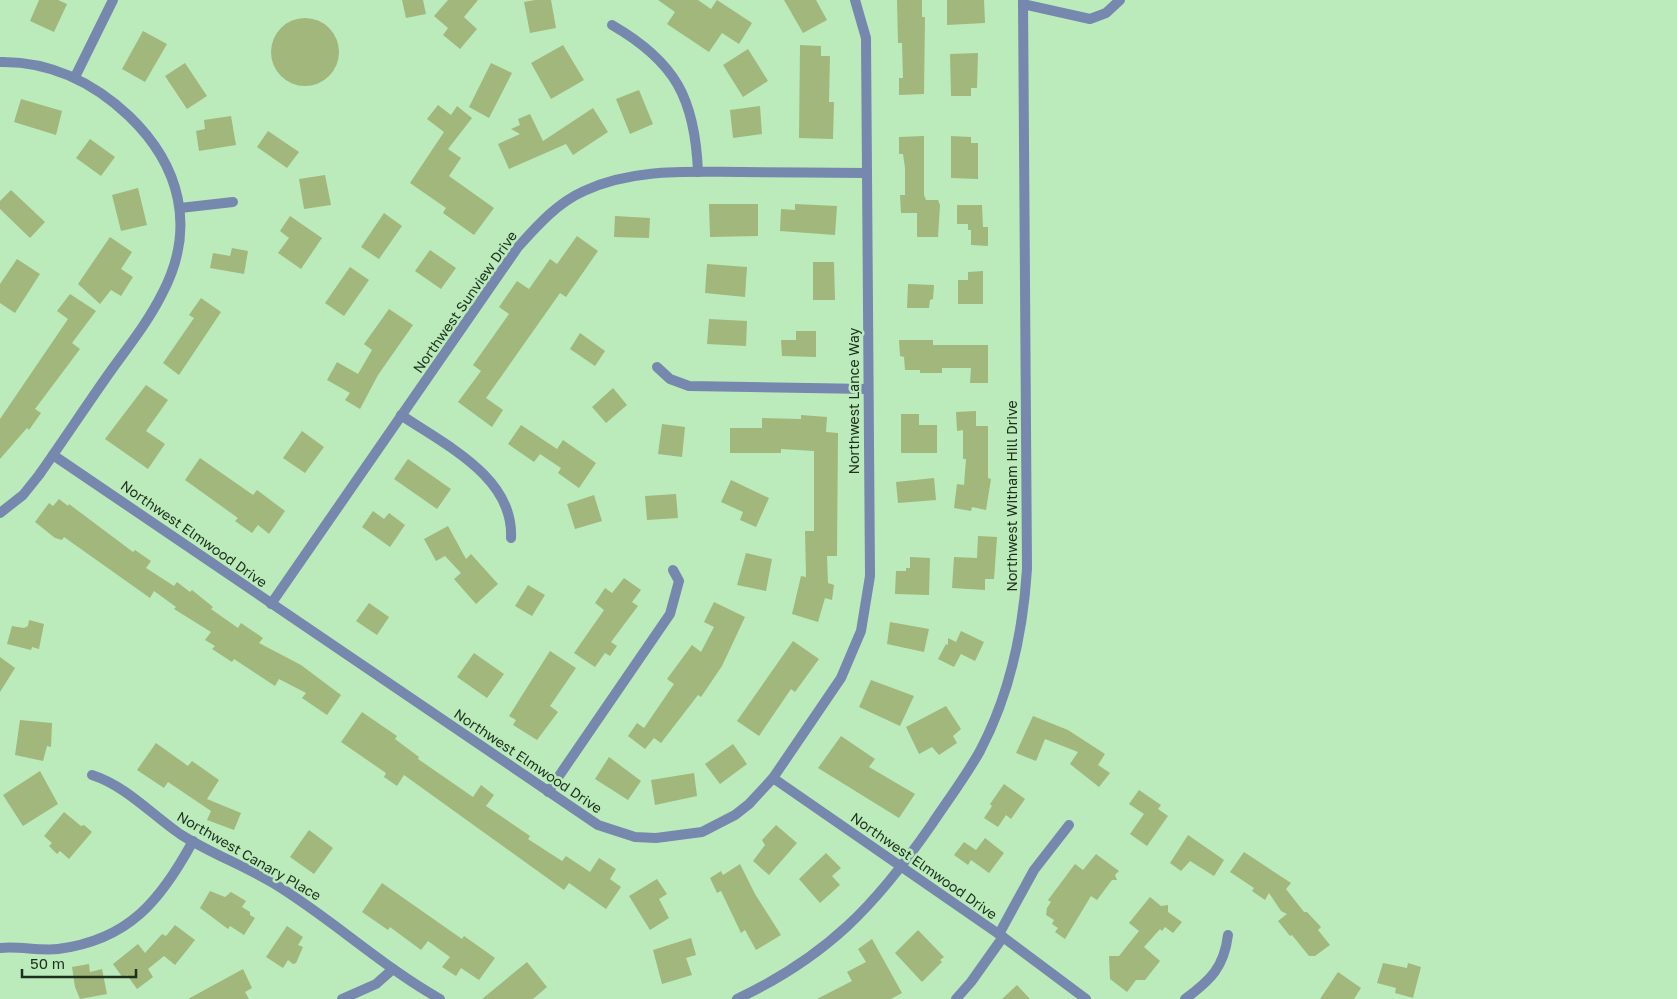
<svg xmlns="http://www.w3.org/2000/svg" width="1677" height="999" viewBox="0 0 1677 999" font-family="'Golos Text',sans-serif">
  <rect width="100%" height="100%" fill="#bbebba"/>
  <g fill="#a1b77c">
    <path d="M39,0H58L67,4L54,32L30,21Z"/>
    <path d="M402,0H423L426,14L406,18Z"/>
    <path d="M448,0H478L464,17L477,29L460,49L443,35L448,28L434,16Z"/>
    <path d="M535,0H551L556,28L530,33L524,2Z"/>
    <path d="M658,0H698L711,9L717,0L752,23L739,44L722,33L709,52L667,24L675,12Z"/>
    <path d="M784,0H816L827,20L803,33Z"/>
    <path d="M897,0H922V17H925L924,94L899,95V78H903L902,43H898Z"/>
    <path d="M947,0H984L985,23L947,25Z"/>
    <circle cx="305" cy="52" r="34"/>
    <path d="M143,31L167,44L145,82L122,69Z"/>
    <path d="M563,45L584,80L551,99L531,63Z"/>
    <path d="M800,45L821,46V56H830L829,102H834L833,139L799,138Z"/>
    <path d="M748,49L768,81L743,97L723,65Z"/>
    <path d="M978,53L977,88H971V96H951L950,54Z"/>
    <path d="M185,63L207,96L187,109L165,76Z"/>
    <path d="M491,63L512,73L489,118L469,107Z"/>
    <path d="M639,90L653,124L630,134L616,99Z"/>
    <path d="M21,99L62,111L56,135L14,122Z"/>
    <path d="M438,105L451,115L457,106L472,118L448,149L461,158L449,176L494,208L474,235L443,213L446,208L410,183L444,132L427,119Z"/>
    <path d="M760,106L762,134L733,138L730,110Z"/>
    <path d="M593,108L608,132L573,155L566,144L509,169L498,144L520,134L511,129L520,125L518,119L530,114L543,141Z"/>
    <path d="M231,116L236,145L199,151L196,131L205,129L204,120Z"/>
    <path d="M268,131L299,152L287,168L257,147Z"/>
    <path d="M924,136V195L926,200H938L940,205L938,237H917V213H901L900,195H905V168L903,154H899V137Z"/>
    <path d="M951,136L971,137V143H978V179L951,178Z"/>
    <path d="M90,139L115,157L101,176L76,158Z"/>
    <path d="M325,175L331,205L304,209L299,179Z"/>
    <path d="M138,188L147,225L121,231L112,195Z"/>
    <path d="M11,190L45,222L30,238L0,209V201Z"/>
    <path d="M709,204H758V236L710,237Z"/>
    <path d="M795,204L837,206L835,235L780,231L781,209L795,210Z"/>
    <path d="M957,205H982L983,227H988V246L971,245V230H968V224H957Z"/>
    <path d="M384,213L402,226L379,259L361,247Z"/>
    <path d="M290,216L322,238L301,269L278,253L289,238L280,231Z"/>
    <path d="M615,216L650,218L649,238L614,237Z"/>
    <path d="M577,236L598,251L566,297L560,293L486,398L503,410L492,427L458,402L481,371L473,365L509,314L499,307L517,281L529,289L550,259L557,264Z"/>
    <path d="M110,237L132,252L121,269L133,277L121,296L111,290L100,304L78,284Z"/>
    <path d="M232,248L248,251L244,274L210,268L213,253L230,256Z"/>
    <path d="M430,250L456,268L441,289L415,271Z"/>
    <path d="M17,259L40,274L15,313L0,303V284Z"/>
    <path d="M813,262H834L835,300H813Z"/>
    <path d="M707,264L747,267L745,297L705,293Z"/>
    <path d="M350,267L369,280L344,316L325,303Z"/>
    <path d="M983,271V304H958V280H968V272Z"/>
    <path d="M908,284L934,285L933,299L930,300L929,308H907Z"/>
    <path d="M70,294L96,311L72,343L80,349L35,409L41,413L29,430L27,428L0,459V419L68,319L57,311Z"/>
    <path d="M201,298L221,312L179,375L163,363L194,318L189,315Z"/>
    <path d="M389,309L413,325L378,375L360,409L345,400L350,393L327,380L337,362L358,374L372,350L364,344Z"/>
    <path d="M709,319L747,321L746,346L707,344Z"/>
    <path d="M796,331H816V357L782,356L781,340H796Z"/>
    <path d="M580,333L605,351L595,366L570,349Z"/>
    <path d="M899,340H933V345H988V383H970L971,368H942V373H920V370H905L904,357L900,356Z"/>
    <path d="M146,385L168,400L146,431L165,444L148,469L105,439Z"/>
    <path d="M613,388L627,405L606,423L592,407Z"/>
    <path d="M976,411V426H988V478L991,479L986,510L972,507L971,511L954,508L957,484L964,485L966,459H963V430L957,431L956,412Z"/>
    <path d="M901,414H919V425H937V453H901Z"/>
    <path d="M801,415L827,417L826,432L838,433L837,556H827L828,583L834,585L832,600L825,598L818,622L792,614L801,576L806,577L805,531H814V451L781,449V453H730V428H762V418L801,419Z"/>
    <path d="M662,424L685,427L682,457L658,454Z"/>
    <path d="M521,425L557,449L563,440L596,463L579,488L558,473L561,468L540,454L534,462L508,444Z"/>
    <path d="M302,431L324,447L305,473L283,458Z"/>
    <path d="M200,458L253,495L257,490L285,511L269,534L258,525L252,533L235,521L238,518L185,480Z"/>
    <path d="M408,459L451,489L437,509L394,479Z"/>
    <path d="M934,478L936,500L898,503L896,482Z"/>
    <path d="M731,480L769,498L756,527L740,520L743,512L721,502Z"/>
    <path d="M676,494L678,518L647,520L645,496Z"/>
    <path d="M594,495L602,521L575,529L567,504Z"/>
    <path d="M59,499L68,506L69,504L133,552L135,550L151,561L146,568L174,586L177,582L190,592L192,590L213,607L211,609L238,628L241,623L263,638L259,643L301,665L341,695L327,715L302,698L306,693L279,679L275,686L234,659L232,662L212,649L215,646L205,640L211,632L174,609L176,607L154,591L150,598L64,537L62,540L55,538L35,522L49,503L53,506Z"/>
    <path d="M373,511L384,519L389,513L405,525L390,547L362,527Z"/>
    <path d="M448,526L466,559L471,554L498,584L476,604L454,579L461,573L445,556L436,561L424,539Z"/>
    <path d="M978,536L997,537L994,579H985V590L952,588L954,557L977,558Z"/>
    <path d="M746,553L772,559L766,591L737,585Z"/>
    <path d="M910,557L930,558L929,595L895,594L896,571H906V568H910Z"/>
    <path d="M624,578L641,590L632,602L638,606L611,642L617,646L610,656L605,653L595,667L574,653L604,610L595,603L605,588L612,593Z"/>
    <path d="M528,585L545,595L532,616L515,606Z"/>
    <path d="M714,602L745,617L722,666L701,697L698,695L661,743L654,738L645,749L628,736L637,723L644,728L674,684L667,679L692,645L701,652L714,627L704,622Z"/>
    <path d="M369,603L389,617L377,635L356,621Z"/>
    <path d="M29,620L44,624L39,649L32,647L31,650L7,644L12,626L24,628L28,626Z"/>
    <path d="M890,622L929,629L924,652L887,644Z"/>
    <path d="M961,631L984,642L975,661L961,654L954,667L938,659L946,644L948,645V638L956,642Z"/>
    <path d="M793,641L819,659L795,692L791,689L759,736L737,721Z"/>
    <path d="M550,651L576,668L550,706L558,712L537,740L513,725L516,720L509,716Z"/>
    <path d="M474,653L504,674L487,698L457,677Z"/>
    <path d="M0,657L15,668L0,692Z"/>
    <path d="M871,680L914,696L900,726L859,707Z"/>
    <path d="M946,706L961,729L953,736L957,743L939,755L932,747L919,754L906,727Z"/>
    <path d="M362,712L397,736L395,739L419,757L418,759L473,797L481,785L494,795L486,806L530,836L528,839L562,861L566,856L590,872L599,858L616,869L610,879L621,887L606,909L569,883L564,890L404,775L397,786L384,777L386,773L341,742Z"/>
    <path d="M1033,716L1068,730L1105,754L1098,765L1110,773L1099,787L1070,764L1078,752L1045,739L1036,761L1016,753Z"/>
    <path d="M20,720L52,723L51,747L47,746L43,761L15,755Z"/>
    <path d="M841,736L875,759L869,767L915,794L899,818L818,768Z"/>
    <path d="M156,743L188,766L192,761L219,780L207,799L241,813L234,830L207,820L211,811L168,782L164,788L137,770Z"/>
    <path d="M733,744L747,764L720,784L705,764Z"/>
    <path d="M609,757L641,781L628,800L595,779Z"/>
    <path d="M40,771L58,804L23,826L3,795Z"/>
    <path d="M694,773L697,796L655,805L651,780Z"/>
    <path d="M1004,784L1025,799L1011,819L1006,815L998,827L984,818L992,806L990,804Z"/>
    <path d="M1139,790L1161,805L1158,809L1168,816L1147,846L1130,834L1144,814L1129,804Z"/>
    <path d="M64,812L81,826L84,825L92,832L69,859L60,851L57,854L49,846L52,843L44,836Z"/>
    <path d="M776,825L797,843L769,875L753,861L765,845L762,840Z"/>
    <path d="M309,830L333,848L314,874L290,857Z"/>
    <path d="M1188,835L1224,860L1214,876L1190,861L1181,871L1170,863Z"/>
    <path d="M985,838L1004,853L989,873L971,860L968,865L954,855L964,842L976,850Z"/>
    <path d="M1244,852L1291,883L1286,889L1304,912H1307L1321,927L1318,930L1330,945L1315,956H1309L1292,935L1290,936L1278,921L1287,914L1281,911L1269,893L1265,900L1252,891L1254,888L1230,872Z"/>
    <path d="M826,853L841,868L832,876L840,885L820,903L799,879Z"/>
    <path d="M1096,854L1119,871L1115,875L1117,880H1112L1097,900L1091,896L1065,939L1055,932L1058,928L1052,924L1054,920L1046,915L1047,908L1051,902L1048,900L1075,864L1083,870Z"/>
    <path d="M740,864L755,894L781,935L756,950L745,930L741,933L721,891L717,893L710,878L721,871L723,875Z"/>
    <path d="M657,879L667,894L659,899L669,918L650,930L629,896Z"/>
    <path d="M382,883L462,939L464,936L495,958L479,980L461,968L456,976L442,967L450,957L428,941L421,950L390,927L388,930L362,912Z"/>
    <path d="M210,891L225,897L231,892L246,901L242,907L250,912V915L255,918L244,935L230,926L228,929L200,908Z"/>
    <path d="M1150,897L1161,906L1168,905V912L1182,922L1173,933L1165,927L1162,931L1160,929L1144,947L1160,961L1145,980H1136L1127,992L1110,979L1109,956H1119L1139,931L1129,923Z"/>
    <path d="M175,925L195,940L175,965L164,956L148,969L153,977L137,989L127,975L123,978L113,964L138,944L145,953L162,934L166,936Z"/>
    <path d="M287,926L303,937L298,945L303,947L296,963L293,964L288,960L283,968L266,957Z"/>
    <path d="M918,930L944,957L940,960L942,962L922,982L895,953Z"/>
    <path d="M691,938L696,955L686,958L692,975L662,984L653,950Z"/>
    <path d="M872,939L902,993L891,999H817L852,981L847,972L866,962L858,949Z"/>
    <path d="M527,962L547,987L533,999H482Z"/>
    <path d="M1383,963L1407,968L1408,963L1421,967L1413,998L1395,993L1396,988L1377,983Z"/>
    <path d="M89,964L90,972L102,969L107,994L80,999L75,987L72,967Z"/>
    <path d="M243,969L252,988L245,992L249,999H188Z"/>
    <path d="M1338,972L1361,988L1354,999H1320Z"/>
    <path d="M1017,985L1030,999H1002Z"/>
  </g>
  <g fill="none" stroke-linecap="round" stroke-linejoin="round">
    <g stroke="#7688ad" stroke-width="10">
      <path d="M1023,4L1090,19L1106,13L1120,0"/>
      <path d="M612,25C676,62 695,99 698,172"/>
      <path d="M0,62C49,61 93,82 129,116C180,165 197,228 162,294C148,322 128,347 110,372C86,406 63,441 39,475L23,495L0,513"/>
      <path d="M75,77L113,0"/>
      <path d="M180,208L233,202"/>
      <path d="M657,367L670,379L689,386L868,389"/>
      <path d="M401,415C445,445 514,477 511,538"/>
      <path d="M53,455L598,825L635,837L656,838L702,832L735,815L749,804L773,778L841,678L861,631L870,576L866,38L855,0"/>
      <path d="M271,604L518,247C537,226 557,203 584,191C633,168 689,172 741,172C783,172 825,173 867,173"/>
      <path d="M92,775C126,786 151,814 180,834C211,854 246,866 278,886C334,921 382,966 440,999"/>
      <path d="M773,778L1003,937L1086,999"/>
      <path d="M548,792L670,614L679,581L673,570"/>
      <path d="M999,934L1034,870L1069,825"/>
      <path d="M0,948C19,946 39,951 58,949C129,940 161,900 193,841"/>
      <path d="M342,999L376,984L393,969"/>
      <path d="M956,999L971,982L1003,937"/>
      <path d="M1185,999C1211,980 1224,967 1228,935"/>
    </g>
    <path stroke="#7688ad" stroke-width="10" d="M737,999C828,956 876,905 932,824C948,800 966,776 980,751C1010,694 1023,633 1027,569L1023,0"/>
  </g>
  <g text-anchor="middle" stroke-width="5" stroke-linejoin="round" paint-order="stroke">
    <g font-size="14" fill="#1d2f1d" stroke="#bbebba">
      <text transform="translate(465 302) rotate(-55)" y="5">Northwest Sunview Drive</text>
      <text transform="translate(854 401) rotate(-90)" y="5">Northwest Lance Way</text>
      <text transform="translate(1012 496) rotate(-90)" y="5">Northwest Witham Hill Drive</text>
      <text transform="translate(194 534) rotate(35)" y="5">Northwest Elmwood Drive</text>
      <text transform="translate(528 761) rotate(34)" y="5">Northwest Elmwood Drive</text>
      <text transform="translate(249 856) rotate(30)" y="5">Northwest Canary Place</text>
      <text transform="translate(924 866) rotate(35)" y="5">Northwest Elmwood Drive</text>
    </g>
  </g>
  <path d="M22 969v8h114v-8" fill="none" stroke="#1d2f1d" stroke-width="2.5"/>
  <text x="30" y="969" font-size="15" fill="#1d2f1d" stroke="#bbebba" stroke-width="4" paint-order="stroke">50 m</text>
</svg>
